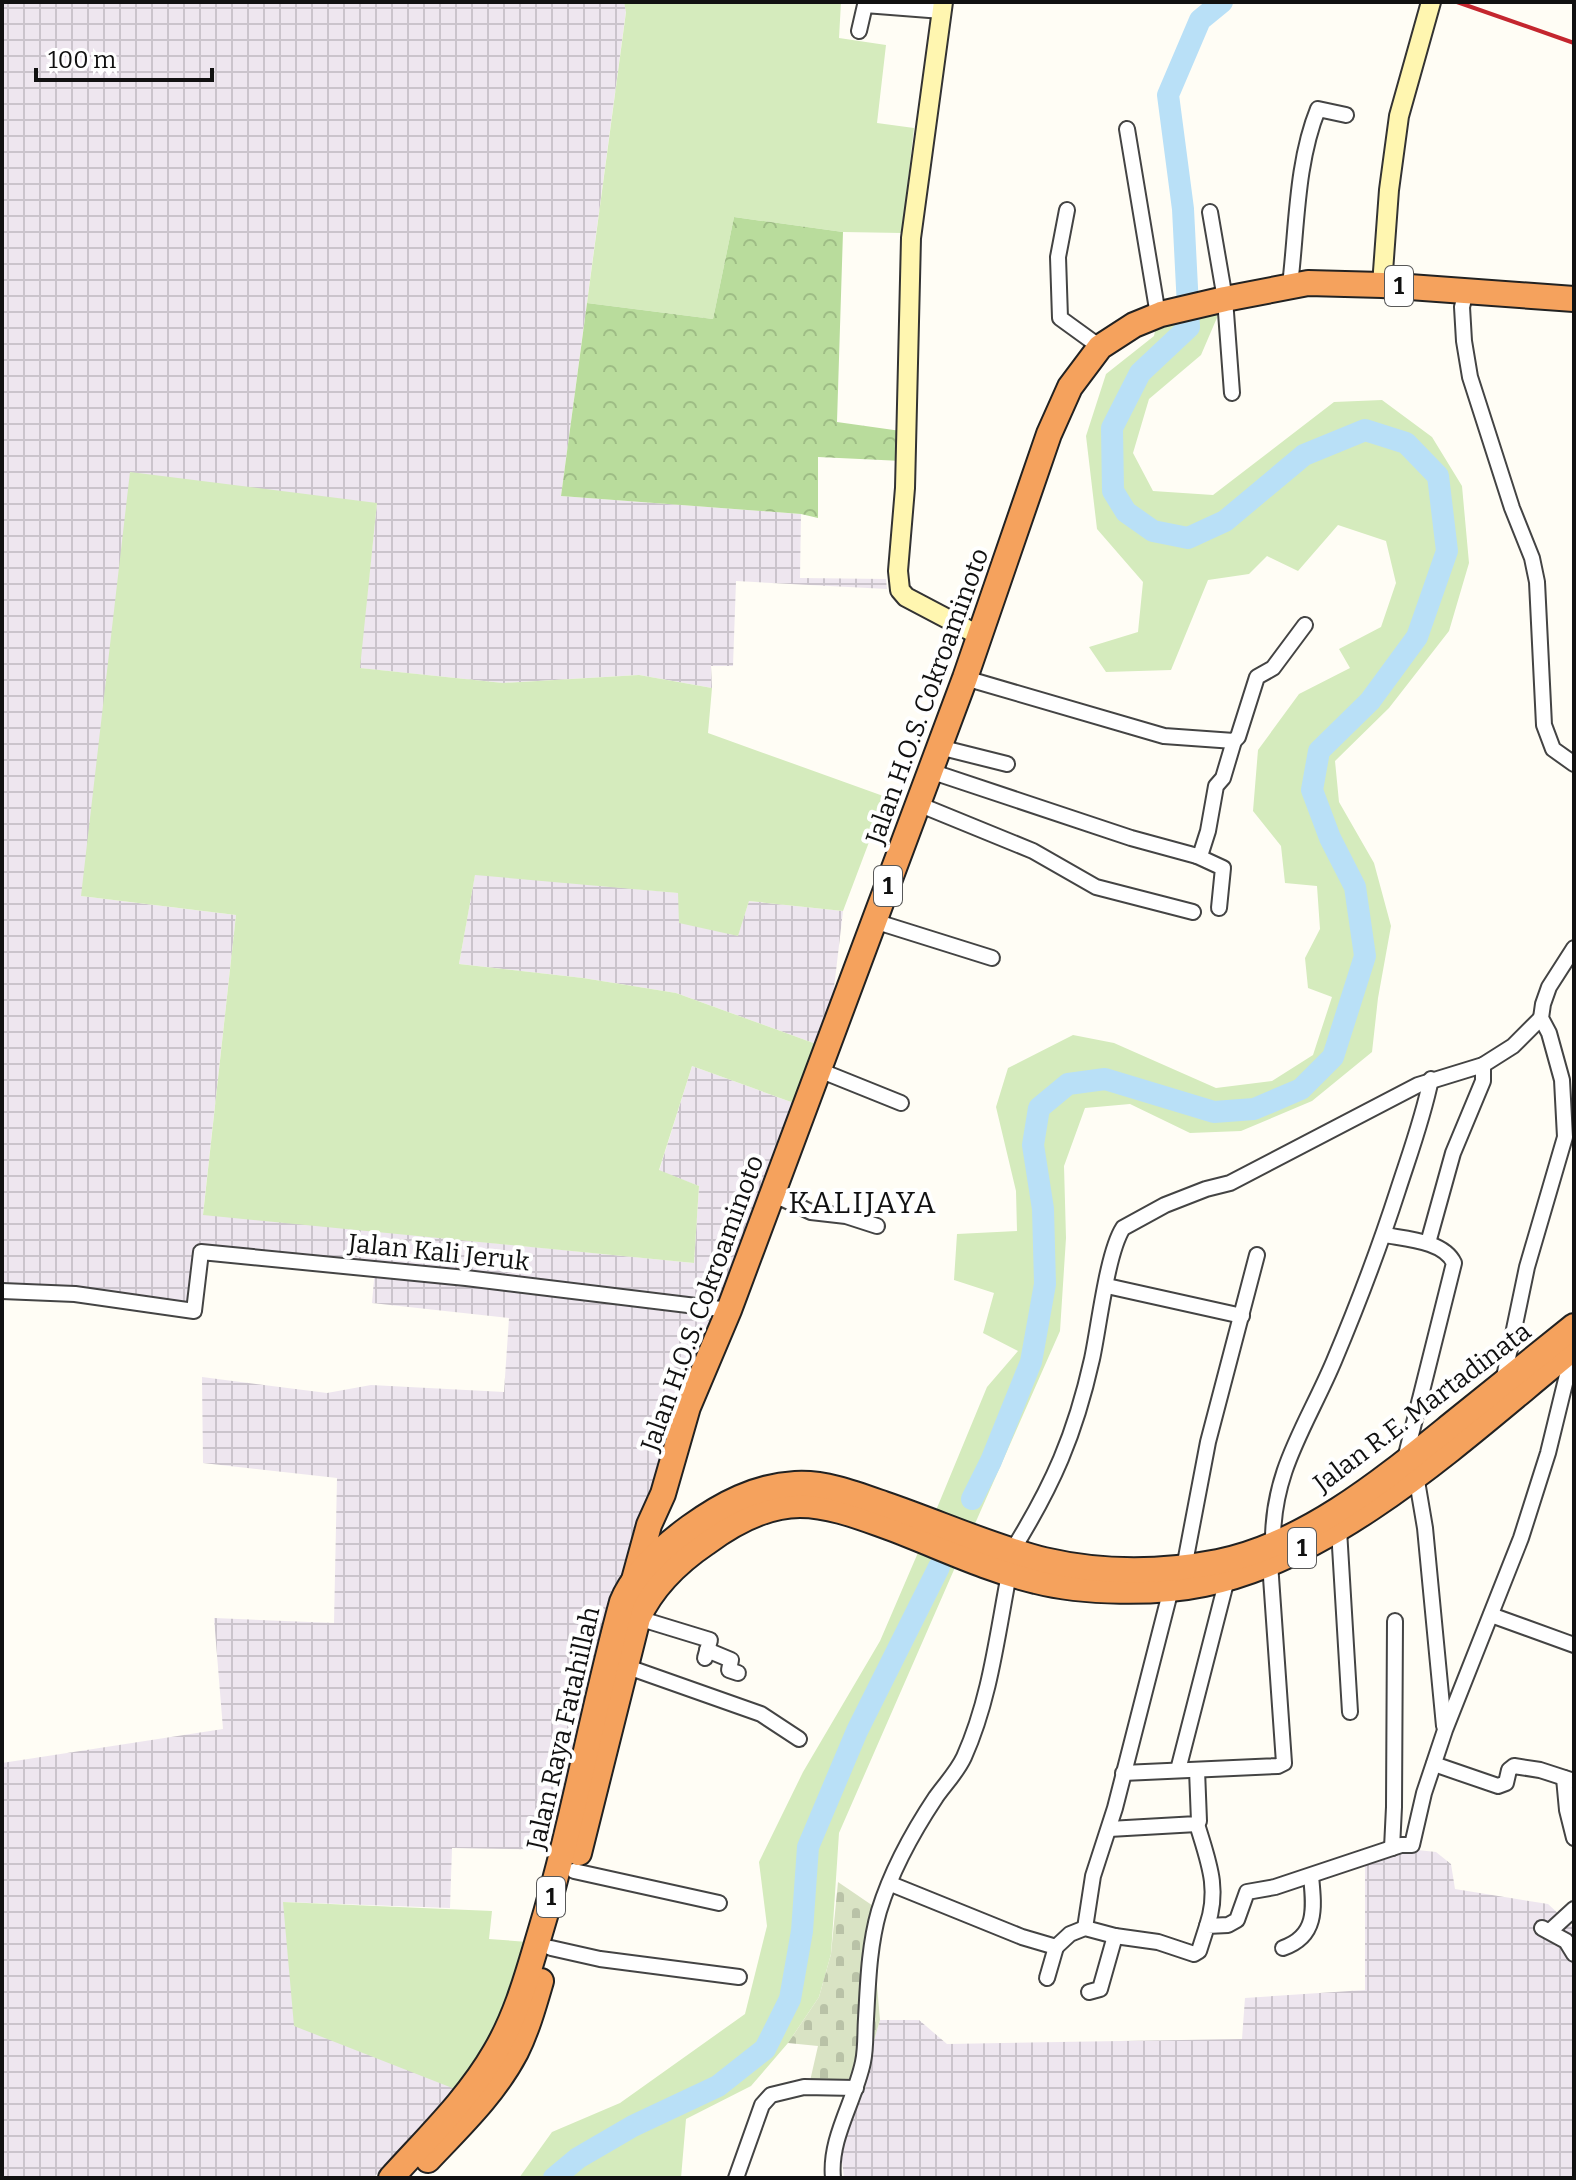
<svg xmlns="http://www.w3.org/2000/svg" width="1576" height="2180" viewBox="0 0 1576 2180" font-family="Bitter,serif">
  <defs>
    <pattern id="industrial-grid" width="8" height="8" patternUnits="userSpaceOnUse" patternTransform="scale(2)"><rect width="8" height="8" fill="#eee6ef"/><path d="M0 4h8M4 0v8" fill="none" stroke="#cbc4cc"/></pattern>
    <pattern id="forest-crowns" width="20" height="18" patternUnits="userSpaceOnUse" patternTransform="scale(2)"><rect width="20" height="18" fill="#b9dc9c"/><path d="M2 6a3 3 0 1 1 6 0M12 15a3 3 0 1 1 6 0" fill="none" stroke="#9ebc85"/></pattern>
    <pattern id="cemetery-stones" width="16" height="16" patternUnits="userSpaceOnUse" patternTransform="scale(2)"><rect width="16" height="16" fill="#d9e3c4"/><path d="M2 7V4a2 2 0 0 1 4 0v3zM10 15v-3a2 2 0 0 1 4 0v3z" fill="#b9c2a7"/></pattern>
  </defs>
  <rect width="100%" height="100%" fill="#fffdf5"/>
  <g fill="url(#industrial-grid)">
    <path d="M10,2H624L626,11L561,496L801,514L800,578L886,579L887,589L736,581L733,666H711L712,688L639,675L503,683L359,668L377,503L81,896L236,915L203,1214L694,1263L699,1186L659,1171L692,1066L805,1107L729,1310L560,1850L452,1848L450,1908L283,1902L460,2091L373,2178H2V1763L223,1729L214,1618L334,1623L337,1478L203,1463L202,1377L327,1393L371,1385L504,1392L509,1318L372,1303L375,1269L202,1252L194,1311L2,1291V4Z"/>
    <path d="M475,874L679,893L738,935L749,901L843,911L827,1048L676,993L583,978L459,964Z"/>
    <path d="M1408,1849L1436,1852L1451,1864L1455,1889L1548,1904L1574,1928V2178H844L841,2152L880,2020H919L947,2044L1242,2039L1245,1998L1365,1990V1865Z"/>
  </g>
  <g fill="#d5ebbd">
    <path d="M624,2H841L839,38L886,45L877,123L914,128L902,233L843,232L734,217L713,319L587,303L626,12Z"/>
    <path d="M1225,299L1201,355L1149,399L1133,453L1153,491L1213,495L1334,402L1382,400L1432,437L1462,486L1469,563L1449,631L1389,708L1335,761L1339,802L1374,863L1391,926L1378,998L1372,1052L1312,1101L1241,1131L1190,1133L1130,1104L1085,1108L1064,1166L1066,1238L1060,1331L970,1535C1057,1571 1160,1584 1250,1553C1325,1527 1390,1474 1450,1426C1492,1393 1533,1359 1574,1326V1348L1370,1509L1339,1530L1270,1563L1227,1579L1171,1589L1073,1588L1009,1574L960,1556L839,1833L831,1954L819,1997L788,2043L751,2086L686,2119L681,2178H519L552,2132L620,2103L745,2014L767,1926L759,1862L803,1772L880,1641L923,1541L960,1556L970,1536L932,1520L987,1387L1018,1351L983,1333L994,1293L954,1280L957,1234L1017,1231L1016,1191L996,1107L1008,1068L1073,1035L1114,1043L1216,1088L1272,1081L1313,1055L1332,997L1308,988L1305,958L1320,929L1317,886L1285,883L1281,846L1253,811L1258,750L1299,694L1350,668L1339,649L1381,627L1396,583L1386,541L1338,525L1298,571L1267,556L1249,574L1208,580L1171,670L1106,672L1089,647L1138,632L1143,582L1097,529L1086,436L1106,374L1154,336L1158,315Z"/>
    <path d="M130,472L377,503L360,668L503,683L639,675L712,688L708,733L886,797L843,911L749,901L738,936L679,923L678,893L475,875L459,964L583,978L676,993L827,1048L805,1107L692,1066L659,1170L699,1186L694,1263L203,1215L236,915L81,896Z"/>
    <path d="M283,1902L492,1911L489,1939L528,1942L501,2023L460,2091L294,2026Z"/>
  </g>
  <path fill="url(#forest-crowns)" d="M734,217L843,232L837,422L901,431L902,461L818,457V518L801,514L561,496L587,303L713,319Z"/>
  <path fill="url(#cemetery-stones)" d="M838,1882L882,1912L875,1962L880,2020L861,2085L810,2081L818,2046L788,2043L819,1997L831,1954Z"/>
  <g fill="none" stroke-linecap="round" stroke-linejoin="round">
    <g stroke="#b9e0f7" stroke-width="22">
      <path d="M972,1499L991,1461L1031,1362L1045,1284L1043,1209L1033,1145L1039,1108L1068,1084L1105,1079L1214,1112L1254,1109L1301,1089L1333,1057L1365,956L1355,887L1330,838L1312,790L1319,751L1370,701L1417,637L1447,551L1438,476L1406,443L1365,430L1304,455L1225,521L1188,538L1153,531L1126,512L1113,491L1112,428L1140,373L1189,327L1183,209L1168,95L1200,20L1222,2"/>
      <path d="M554,2178L578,2158L633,2126L718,2086L765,2049L790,1999L802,1931L808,1847L857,1731L939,1567"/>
    </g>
    <defs>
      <g id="street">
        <path d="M859,31L865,5L942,11"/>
        <path d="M1127,129L1158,315"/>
        <path d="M1067,210L1058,257L1060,318L1100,347"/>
        <path d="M1210,212L1225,299L1232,393"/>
        <path d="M1290,285C1297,228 1296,163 1318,109L1346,115"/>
        <path d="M1466,291L1462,307L1464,341L1470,377L1512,508L1532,558L1537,582L1544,725L1553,749L1574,764"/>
        <path d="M965,678L1164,736L1234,741L1238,737L1257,677L1273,668L1305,625"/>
        <path d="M939,747L1007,764"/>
        <path d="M930,771L1131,838L1197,856L1201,853L1208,831L1216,786L1223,778L1234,741"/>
        <path d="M918,804L1033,851L1096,887L1193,912"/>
        <path d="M1197,856L1223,868L1219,908"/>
        <path d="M874,921L992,958"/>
        <path d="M819,1070L901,1103"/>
        <path d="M772,1194L811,1212L846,1216L877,1226"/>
        <path d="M1385,1235C1406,1239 1444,1241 1454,1263L1404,1463"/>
        <path d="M1428,1243L1453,1153L1483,1081V1065"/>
        <path d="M1107,1286L1242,1316"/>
        <path d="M2,1291L75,1294L194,1311L201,1252L466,1278L729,1310"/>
        <path d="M1503,1382L1527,1267L1565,1137L1562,1080L1549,1033L1541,1018L1543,1004L1549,987L1574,948"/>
        <path d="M1416,1475L1425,1528L1444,1726"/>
        <path d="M1339,1530L1350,1712"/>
        <path d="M1273,1543C1272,1471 1307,1425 1334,1361C1358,1304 1379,1249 1398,1190C1410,1153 1423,1118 1431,1079"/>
        <path d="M1012,1551C1053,1485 1075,1435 1092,1359C1099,1327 1107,1253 1123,1228L1165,1205L1206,1189L1230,1183L1418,1085L1483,1065L1513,1046L1541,1018"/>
        <path d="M1184,1568L1208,1442L1257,1255"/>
        <path d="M1491,1615L1574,1645"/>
        <path d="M638,1618L710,1640L705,1658"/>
        <path d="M707,1650L731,1660L729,1670L738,1673"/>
        <path d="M625,1666L761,1714L799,1739"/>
        <path d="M1434,1764L1498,1786L1506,1783L1509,1770L1514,1766L1540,1770L1574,1781"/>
        <path d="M1178,1770L1227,1579"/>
        <path d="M1123,1773L1278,1766L1284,1763L1270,1563"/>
        <path d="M1564,1778L1567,1810L1574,1838"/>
        <path d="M1197,1824C1208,1861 1220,1888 1207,1926"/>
        <path d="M1109,1829L1197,1824L1199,1821L1197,1770"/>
        <path d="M1392,1848L1394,1807L1395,1621"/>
        <path d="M574,1871L719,1903"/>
        <path d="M891,1884L1022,1937L1056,1947L1070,1934L1085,1928L1115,1936L1158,1942L1194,1954L1199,1951L1207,1926L1228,1925L1237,1920L1247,1892L1275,1887L1401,1845H1412L1424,1793L1445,1730L1521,1538L1548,1453L1569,1367"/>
        <path d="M1085,1928L1093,1876L1115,1808L1171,1589"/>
        <path d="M1542,1928L1566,1941L1574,1954"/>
        <path d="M1550,1931L1574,1909"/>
        <path d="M551,1948L600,1959L739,1977"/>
        <path d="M1283,1948C1318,1936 1314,1907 1311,1876"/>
        <path d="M1047,1978L1056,1947"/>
        <path d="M1089,1992L1100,1989L1115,1936"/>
        <path d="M736,2178L762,2105L771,2095L804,2087L856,2088"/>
        <path d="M833,2178C829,2138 855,2101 863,2062C866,2048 865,2033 866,2019C868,1983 869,1946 879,1911C891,1872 914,1830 936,1797C946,1783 957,1772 964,1757C990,1699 997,1636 1009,1574"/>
      </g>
      <g id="secondary">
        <path d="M943,2L911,238L905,488L898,571L900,590L906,597L980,636"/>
        <path d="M1382,285L1389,190L1399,116L1431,2"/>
      </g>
      <g id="highway">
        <path d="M634,1580L649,1525L663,1494L688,1407L729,1310L965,678L1049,434L1070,387L1100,347L1134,325L1161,314L1225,299L1308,283L1382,285L1574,299"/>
        <path d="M579,1853L638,1618C652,1588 678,1562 706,1543C733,1523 766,1505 800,1505C830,1505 860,1517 888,1527C937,1545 984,1569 1036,1581C1083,1593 1157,1594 1204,1584C1339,1557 1469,1433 1574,1348"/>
        <path d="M428,2160C460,2126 494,2094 516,2052C527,2030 534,2005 541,1981"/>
        <path d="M391,2178C427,2138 468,2099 495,2052C517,2015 528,1973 540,1933C573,1824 592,1712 622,1602C634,1572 664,1546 690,1527C722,1504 756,1486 795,1484C825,1482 856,1494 884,1504C937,1522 989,1546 1044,1560C1100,1573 1161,1573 1218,1562C1306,1544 1383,1480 1451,1425C1492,1392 1533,1359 1574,1326"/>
      </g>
    </defs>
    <use href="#street" stroke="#444" stroke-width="18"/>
    <use href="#secondary" stroke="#333" stroke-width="22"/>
    <use href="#highway" stroke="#222" stroke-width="28"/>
    <use href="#street" stroke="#fff" stroke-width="14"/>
    <use href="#secondary" stroke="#fff6b0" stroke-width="18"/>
    <use href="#highway" stroke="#f5a25d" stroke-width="24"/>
    <path stroke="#c4262e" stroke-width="4" d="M1457,2L1574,43"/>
  </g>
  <g text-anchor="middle" stroke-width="8" stroke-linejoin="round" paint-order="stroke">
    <g fill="#fff" stroke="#585858" stroke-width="2">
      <rect x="1385" y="266" width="28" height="40" rx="6"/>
      <rect x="874" y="866" width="28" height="40" rx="6"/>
      <rect x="1288" y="1528" width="28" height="40" rx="6"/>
      <rect x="537" y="1877" width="28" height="40" rx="6"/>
    </g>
    <g font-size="24" font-weight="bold" fill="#111">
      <text x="1399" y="294">1</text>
      <text x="888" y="894">1</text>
      <text x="1302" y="1556">1</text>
      <text x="551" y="1905">1</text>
    </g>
    <g font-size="26" fill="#111" stroke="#fff">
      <text transform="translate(927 696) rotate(-70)" y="9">Jalan H.O.S. Cokroaminoto</text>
      <text transform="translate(439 1252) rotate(6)" y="9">Jalan Kali Jeruk</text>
      <text transform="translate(702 1303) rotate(-70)" y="9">Jalan H.O.S. Cokroaminoto</text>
      <text transform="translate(1422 1407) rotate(-37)" y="9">Jalan R.E. Martadinata</text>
      <text transform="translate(563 1728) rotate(-77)" y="9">Jalan Raya Fatahillah</text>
    </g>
    <g font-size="30" letter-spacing="2" fill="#111" stroke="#fff">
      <text x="863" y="1213">KALIJAYA</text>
    </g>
  </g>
  <rect width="1576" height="2180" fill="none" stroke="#111111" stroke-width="8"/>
  <path d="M36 68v12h176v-12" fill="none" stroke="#111111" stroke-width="4"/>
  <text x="48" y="68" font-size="24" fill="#111111" stroke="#ffffff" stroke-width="6" paint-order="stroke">100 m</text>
</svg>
